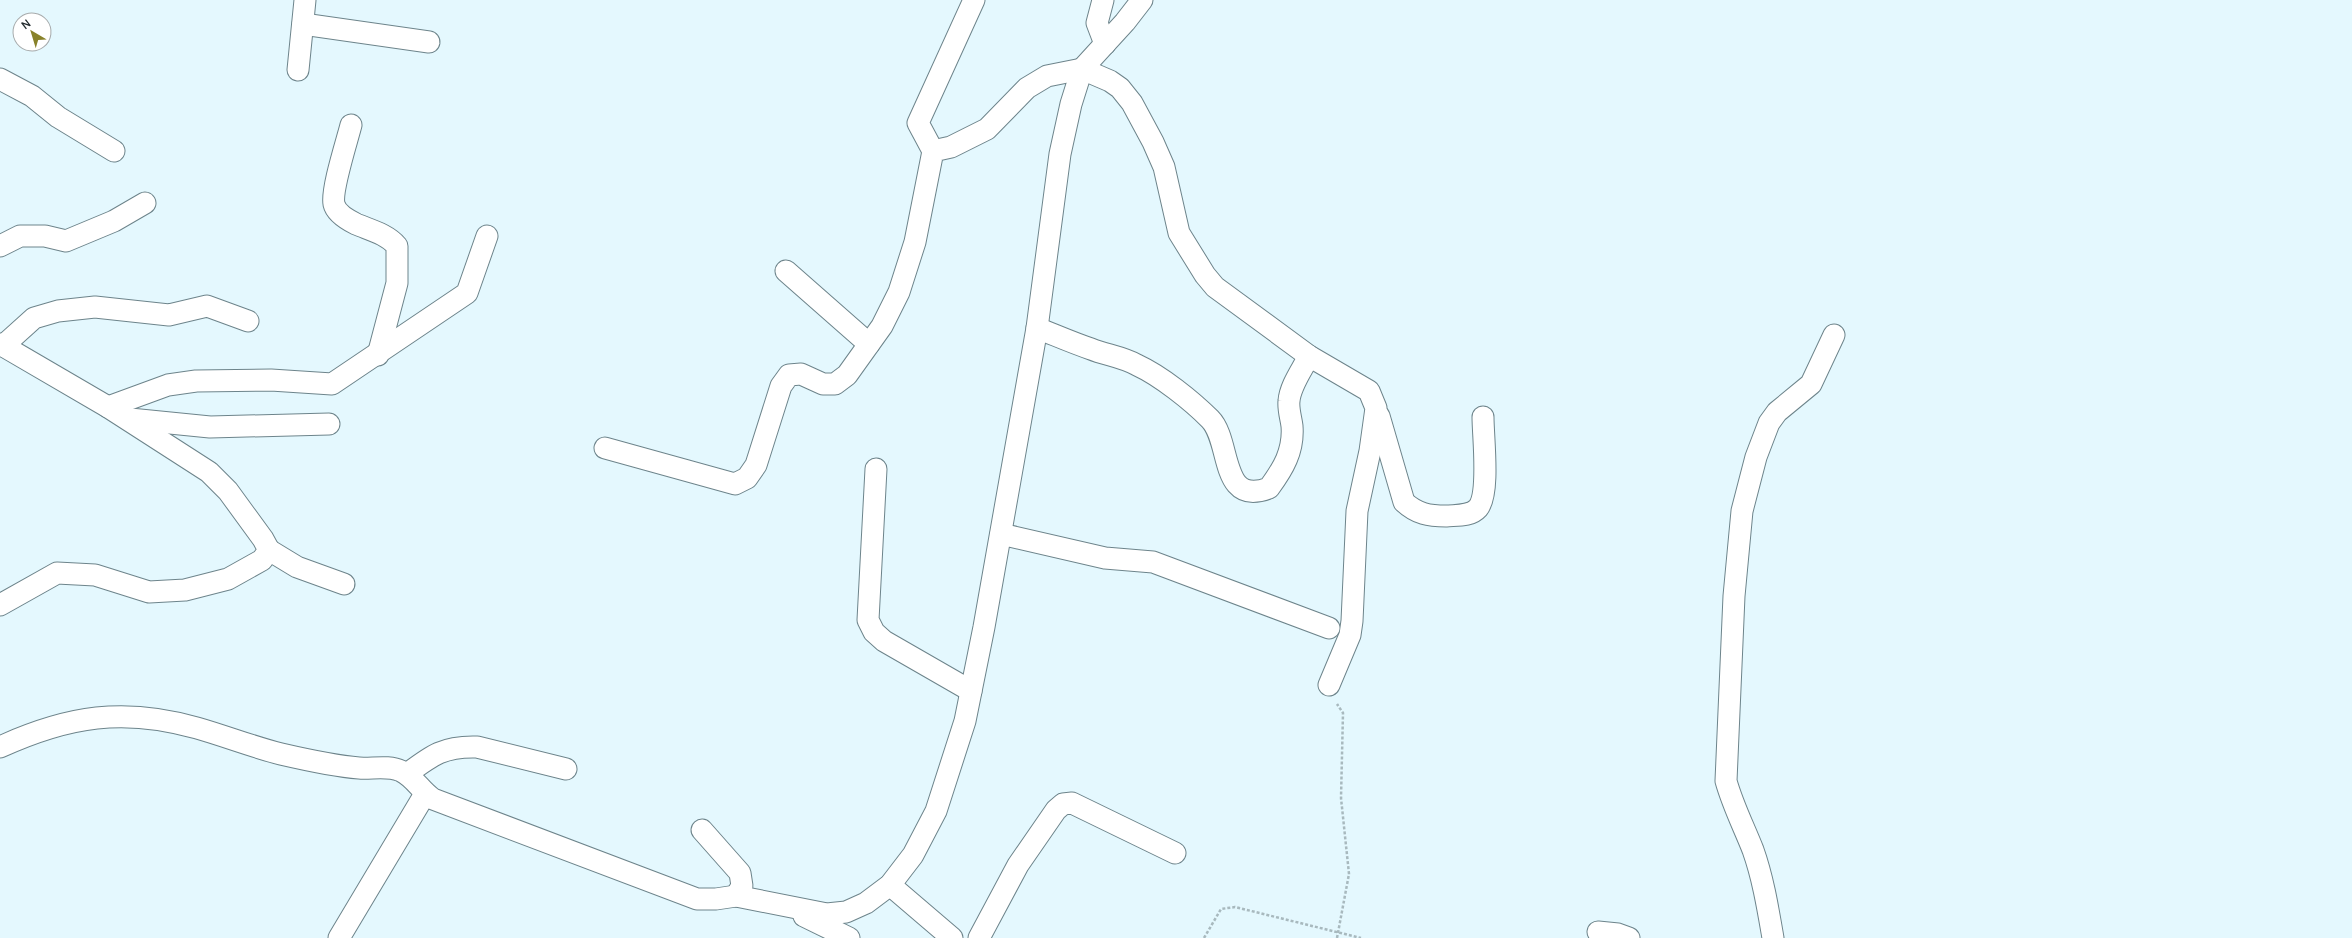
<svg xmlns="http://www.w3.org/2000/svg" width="2352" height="938" viewBox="0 0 2352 938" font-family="Manrope,sans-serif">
  <rect width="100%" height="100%" fill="#e4f8fe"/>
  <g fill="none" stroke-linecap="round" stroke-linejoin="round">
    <defs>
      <g id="minor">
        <path d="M1103,0L1097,23L1105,44"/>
        <path d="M303,24L429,42"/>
        <path d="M298,70L305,0"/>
        <path d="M0,79L32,96L58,117L114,151"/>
        <path d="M351,125C347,141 331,190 334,204C336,213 348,220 356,224C370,230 387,234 397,246V283L378,355"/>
        <path d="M933,151L918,123L974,0"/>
        <path d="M0,246L20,236H45L66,241L114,221L145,203"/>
        <path d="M786,271L869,344"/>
        <path d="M1037,328C1055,335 1073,343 1091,349C1106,355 1123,357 1137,365C1161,376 1192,401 1210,419C1232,441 1219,507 1269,488C1283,469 1294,451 1292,426C1291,418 1288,409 1289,401C1290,386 1302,370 1309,356"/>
        <path d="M0,344L108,407L209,472L228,491L263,539L269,550L262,560L228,579L185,590L149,592L95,575L57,573L0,605"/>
        <path d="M3,346L34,318L58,311L95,307L169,315L207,306L248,321"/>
        <path d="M108,407L168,385L196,381L271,380L332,384L467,293L487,236"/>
        <path d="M1379,416L1404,502C1417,514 1429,516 1446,516C1456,515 1470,517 1478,508C1490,493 1483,438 1483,417"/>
        <path d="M130,419L210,427L329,424"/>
        <path d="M605,448L735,484L747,478L756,465L781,386L789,375L801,374L823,384H835L847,375L882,326L899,292L915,242L933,151L951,147L987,129L1027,88L1047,76L1082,69L1110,81L1120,88L1132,103L1153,142L1164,167L1179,233L1205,275L1215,287L1309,356L1369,391L1376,408L1370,451L1357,511L1352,621L1350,635L1329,685"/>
        <path d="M876,469L868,620L874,632L884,641L971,691"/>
        <path d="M1001,534L1105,558L1153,562L1329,628"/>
        <path d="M269,550L297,567L344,584"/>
        <path d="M0,747C68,716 124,707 197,728C225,736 253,747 281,754C307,760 333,766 359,768C372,769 389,765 401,771C414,777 421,791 433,799L697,899H716L736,896L827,914L846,912L866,903L890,885L913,855L936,811L965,721L984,627L1037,328L1060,154L1071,104L1082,69L1125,22L1142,0"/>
        <path d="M407,774C432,755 444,746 477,747L566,769"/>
        <path d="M702,830L740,873L742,886L736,896"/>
        <path d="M890,885L952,938"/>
        <path d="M804,916L849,938"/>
        <path d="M1598,932L1618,934L1629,938"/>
        <path d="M339,938L425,794"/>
        <path d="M979,938L1018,865L1056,810L1063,804L1072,803L1175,853"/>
        <path d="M1773,938C1768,909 1763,878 1753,850C1744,827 1733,806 1726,781L1734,596L1742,511L1756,457L1769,423L1777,412L1811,384L1834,335"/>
      </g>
    </defs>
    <use href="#minor" stroke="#6d848b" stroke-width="23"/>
    <g stroke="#a8b9be" stroke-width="2.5" stroke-dasharray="3 2" stroke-linecap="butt">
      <path d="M1204,938L1221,909L1235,907L1361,938"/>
      <path d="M1337,938L1349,874L1341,798L1343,713L1337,704"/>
    </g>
    <use href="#minor" stroke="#fff" stroke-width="21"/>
  </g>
  <g transform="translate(32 32) rotate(322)"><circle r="19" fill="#ffffff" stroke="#a7abac"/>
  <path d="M0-3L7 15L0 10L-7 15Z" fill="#88822a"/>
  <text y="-6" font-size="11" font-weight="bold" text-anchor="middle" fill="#232c2f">N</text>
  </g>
</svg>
